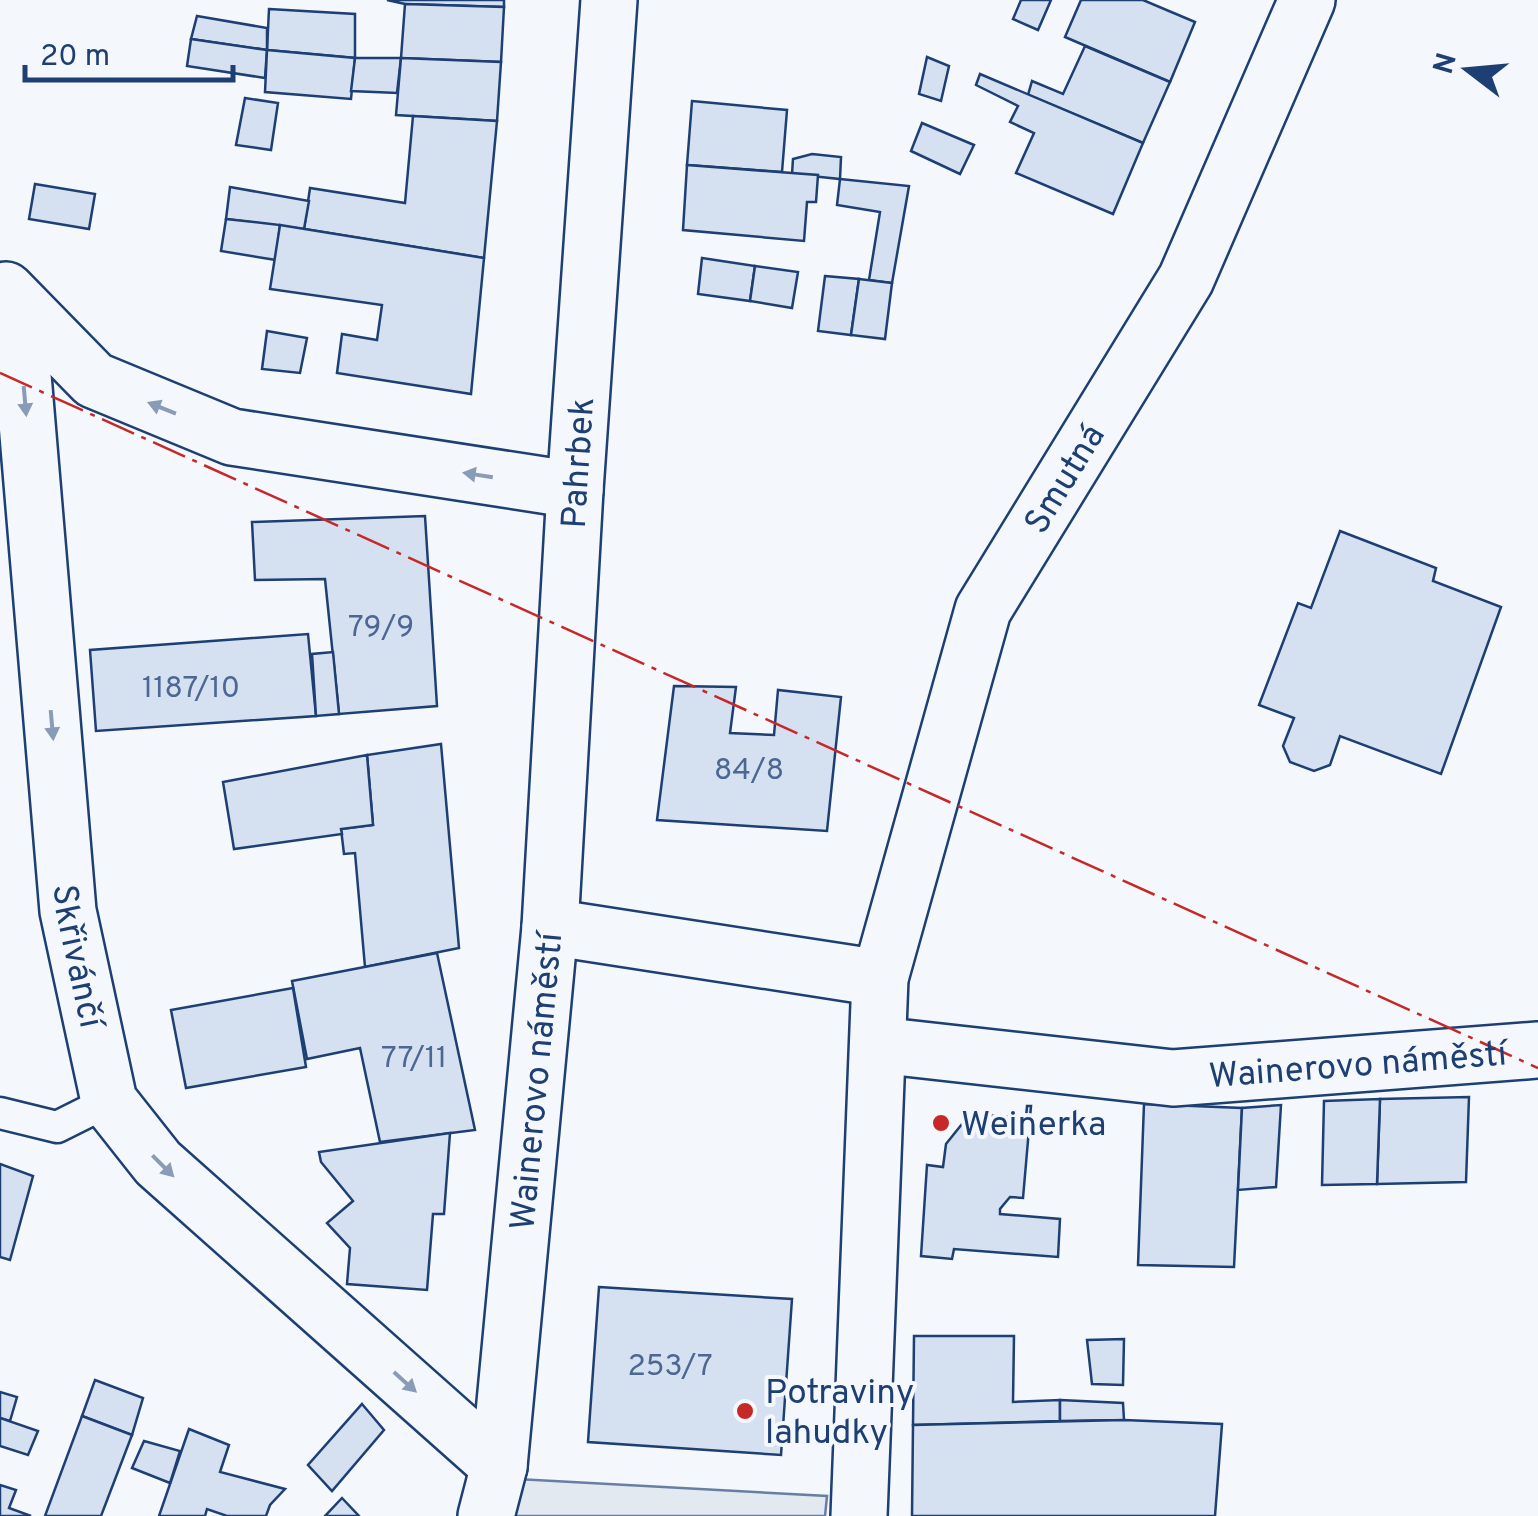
<svg xmlns="http://www.w3.org/2000/svg" width="1538" height="1516" viewBox="0 0 1538 1516" font-family="Overpass,sans-serif">
  <rect width="100%" height="100%" fill="#f4f7fb"/>
  <path fill="#e3e9f0" stroke="#687fa3" stroke-width="2.5" d="M517,1479L827,1496L825,1516H506Z"/>
  <g fill="#d5e0f0" stroke="#1d3f73" stroke-width="2.5">
    <path d="M387,0H504V7L405,4Z"/>
    <path d="M1021,0H1051L1038,30L1013,19Z"/>
    <path d="M1081,0H1143L1195,22L1170,82L1065,37Z"/>
    <path d="M405,4L504,7L501,62L401,58Z"/>
    <path d="M269,9L355,14V58L267,50Z"/>
    <path d="M197,16L267,28V50L191,39Z"/>
    <path d="M191,39L267,50L265,78L187,66Z"/>
    <path d="M1085,46L1170,82L1143,143L1028,95L1032,81L1063,94Z"/>
    <path d="M267,50L355,58L351,99L265,92Z"/>
    <path d="M927,57L949,66L941,101L919,94Z"/>
    <path d="M355,58H401L397,93L351,91Z"/>
    <path d="M401,58L501,62L497,121L396,115Z"/>
    <path d="M980,74L1143,143L1113,214L1016,173L1034,133L1010,122L1018,106L976,85Z"/>
    <path d="M245,98L278,103L271,150L236,145Z"/>
    <path d="M692,101L787,110L782,172L687,165Z"/>
    <path d="M413,116L497,121L484,258L304,229L310,188L405,203Z"/>
    <path d="M922,123L974,145L960,174L911,151Z"/>
    <path d="M812,154L841,157L840,179L792,174L793,159Z"/>
    <path d="M687,165L818,175L816,202H807L804,241L683,230Z"/>
    <path d="M840,179L909,186L892,283L869,280L880,212L837,205Z"/>
    <path d="M35,184L95,194L89,229L29,219Z"/>
    <path d="M230,187L309,201L304,229L226,219Z"/>
    <path d="M226,219L280,225L276,260L221,251Z"/>
    <path d="M280,225L484,258L471,394L337,373L342,334L377,340L382,305L270,289Z"/>
    <path d="M702,258L755,266L750,301L698,294Z"/>
    <path d="M755,266L798,272L792,308L750,301Z"/>
    <path d="M825,276L859,279L851,335L818,331Z"/>
    <path d="M859,279L892,283L885,339L851,335Z"/>
    <path d="M267,331L307,338L300,373L262,369Z"/>
    <path d="M425,516L437,706L339,714L325,579L255,580L252,522Z"/>
    <path d="M1340,531L1436,568L1433,581L1501,607L1441,774L1340,736L1330,765L1314,771L1290,762L1283,746L1294,718L1259,705L1298,603L1311,608Z"/>
    <path d="M308,634L316,716L96,731L90,650Z"/>
    <path d="M333,652L339,714L316,716L312,654Z"/>
    <path d="M674,686L736,687L730,733L774,735L778,690L841,697L827,831L657,820Z"/>
    <path d="M441,744L459,948L365,967L355,853L344,854L341,829L373,825L367,755Z"/>
    <path d="M367,755L373,825L341,829L342,834L234,849L223,782Z"/>
    <path d="M437,953L475,1130L380,1142L360,1048L307,1059L292,981Z"/>
    <path d="M293,988L306,1067L186,1088L171,1010Z"/>
    <path d="M1469,1097L1466,1182L1377,1184L1380,1099Z"/>
    <path d="M1380,1099L1377,1184L1322,1185L1324,1101Z"/>
    <path d="M1144,1104L1242,1108L1234,1267L1138,1265Z"/>
    <path d="M1281,1105L1276,1187L1238,1190L1242,1108Z"/>
    <path d="M1027,1106H1031L1023,1198L1010,1197L1000,1209V1214L1060,1219L1058,1257L954,1249L952,1259L921,1256L927,1165L943,1167L946,1144L970,1114L1026,1118Z"/>
    <path d="M450,1133L444,1214H433L427,1290L347,1284L350,1248L327,1223L353,1201L321,1162L319,1152Z"/>
    <path d="M0,1164L33,1176L10,1260L0,1257Z"/>
    <path d="M599,1287L792,1299L781,1455L588,1442Z"/>
    <path d="M914,1336H1014L1013,1402L1060,1400V1421L913,1425Z"/>
    <path d="M1124,1339L1123,1385L1092,1384L1087,1340Z"/>
    <path d="M95,1380L143,1398L132,1435L82,1416Z"/>
    <path d="M0,1392L17,1397L10,1421L0,1418Z"/>
    <path d="M1060,1400L1123,1403L1124,1420L1060,1421Z"/>
    <path d="M362,1404L384,1430L332,1491L308,1465Z"/>
    <path d="M82,1416L132,1435L101,1516H45Z"/>
    <path d="M0,1418L38,1431L28,1455L0,1446Z"/>
    <path d="M1124,1420L1222,1424L1215,1516H912L913,1425Z"/>
    <path d="M189,1429L229,1445L220,1472L285,1489L270,1505L266,1516H227L207,1509L205,1516H159Z"/>
    <path d="M144,1441L180,1451L170,1483L132,1468Z"/>
    <path d="M0,1485L16,1490L9,1508L31,1516H0Z"/>
    <path d="M342,1498L359,1516H325Z"/>
  </g>
  <g fill="none" stroke-linecap="round" stroke-linejoin="round">
    <defs>
      <path id="lane" d="M0,1113L57,1127L109,1101"/>
      <g id="street">
        <path d="M6,290L94,380L232,437L575,490"/>
        <path id="s1" d="M17,304L68,911L109,1101L158,1163L499,1466"/>
        <path d="M550,927L880,978"/>
        <path id="s2" d="M878,1045L1173,1078L1538,1050"/>
        <path id="s3" d="M486,1516L499,1466L550,927L575,490L609,0"/>
        <path id="s4" d="M859,1516L880,978L983,610L1186,279L1307,0"/>
      </g>
    </defs>
    <use href="#lane" stroke="#1d3f73" stroke-width="35"/>
    <use href="#street" stroke="#1d3f73" stroke-width="60"/>
    <use href="#lane" stroke="#f4f7fb" stroke-width="30"/>
    <use href="#street" stroke="#f4f7fb" stroke-width="55"/>
    <path stroke="#c62828" stroke-width="2.5" stroke-dasharray="35 8 5 8" stroke-linecap="butt" d="M0,373L1538,1068"/>
  </g>
  <defs><path id="oneway-solid" d="M-6-.8H1V-3.2L6.5 0L1 3.2V.8H-6Z" transform="scale(2.5)"/></defs>
  <g fill="#889bb7">
    <use href="#oneway-solid" transform="translate(25 401) rotate(85)"/>
    <use href="#oneway-solid" transform="translate(162 408) rotate(-158)"/>
    <use href="#oneway-solid" transform="translate(478 475) rotate(-171)"/>
    <use href="#oneway-solid" transform="translate(52 725) rotate(85)"/>
    <use href="#oneway-solid" transform="translate(163 1166) rotate(45)"/>
    <use href="#oneway-solid" transform="translate(405 1382) rotate(42)"/>
  </g>
  <g fill="#c62828" stroke="#f4f7fb" stroke-width="4">
    <circle cx="941" cy="1123" r="10"/>
    <circle cx="745" cy="1411" r="10"/>
  </g>
  <g text-anchor="middle" stroke-width="8" stroke-linejoin="round" paint-order="stroke">
    <g font-size="30" fill="#4b6792">
      <text x="381" y="636">79/9</text>
      <text x="191" y="697">1187/10</text>
      <text x="749" y="779">84/8</text>
      <text x="414" y="1067">77/11</text>
      <text x="670" y="1375">253/7</text>
    </g>
    <g font-size="35" fill="#1d3f73" stroke="#f4f7fb">
      <text dy="12" stroke="none"><textPath href="#s3" startOffset="1058">Pahrbek</textPath></text>
      <text dy="12" stroke="none"><textPath href="#s4" startOffset="1075">Smutná</textPath></text>
      <text dy="12" stroke="none"><textPath href="#s1" startOffset="655">Skřivánčí</textPath></text>
      <text dy="12" stroke="none"><textPath href="#s2" startOffset="482">Wainerovo náměstí</textPath></text>
      <text dy="12" stroke="none"><textPath href="#s3" startOffset="438">Wainerovo náměstí</textPath></text>
    </g>
    <g font-size="35" fill="#1d3f73" stroke="#f4f7fb" text-anchor="start">
      <text x="961" y="1135">Weinerka</text>
      <text x="765" y="1403">Potraviny<tspan x="765" dy="40">lahudky</tspan></text>
    </g>
  </g>
  <g transform="translate(1468 70) rotate(286)" stroke="#f4f7fb" stroke-width="8" paint-order="stroke">
  <path d="M0-8L18 38L0 25L-18 38Z" fill="#1d3f73"/>
  <text y="-15" font-size="28" font-weight="bold" text-anchor="middle" fill="#1d3f73">N</text>
  </g>
  <path d="M25 65v15h208v-15" fill="none" stroke="#1d3f73" stroke-width="5"/>
  <text x="40" y="65" font-size="30" fill="#1d3f73" stroke="#f4f7fb" stroke-width="8" paint-order="stroke">20 m</text>
</svg>
